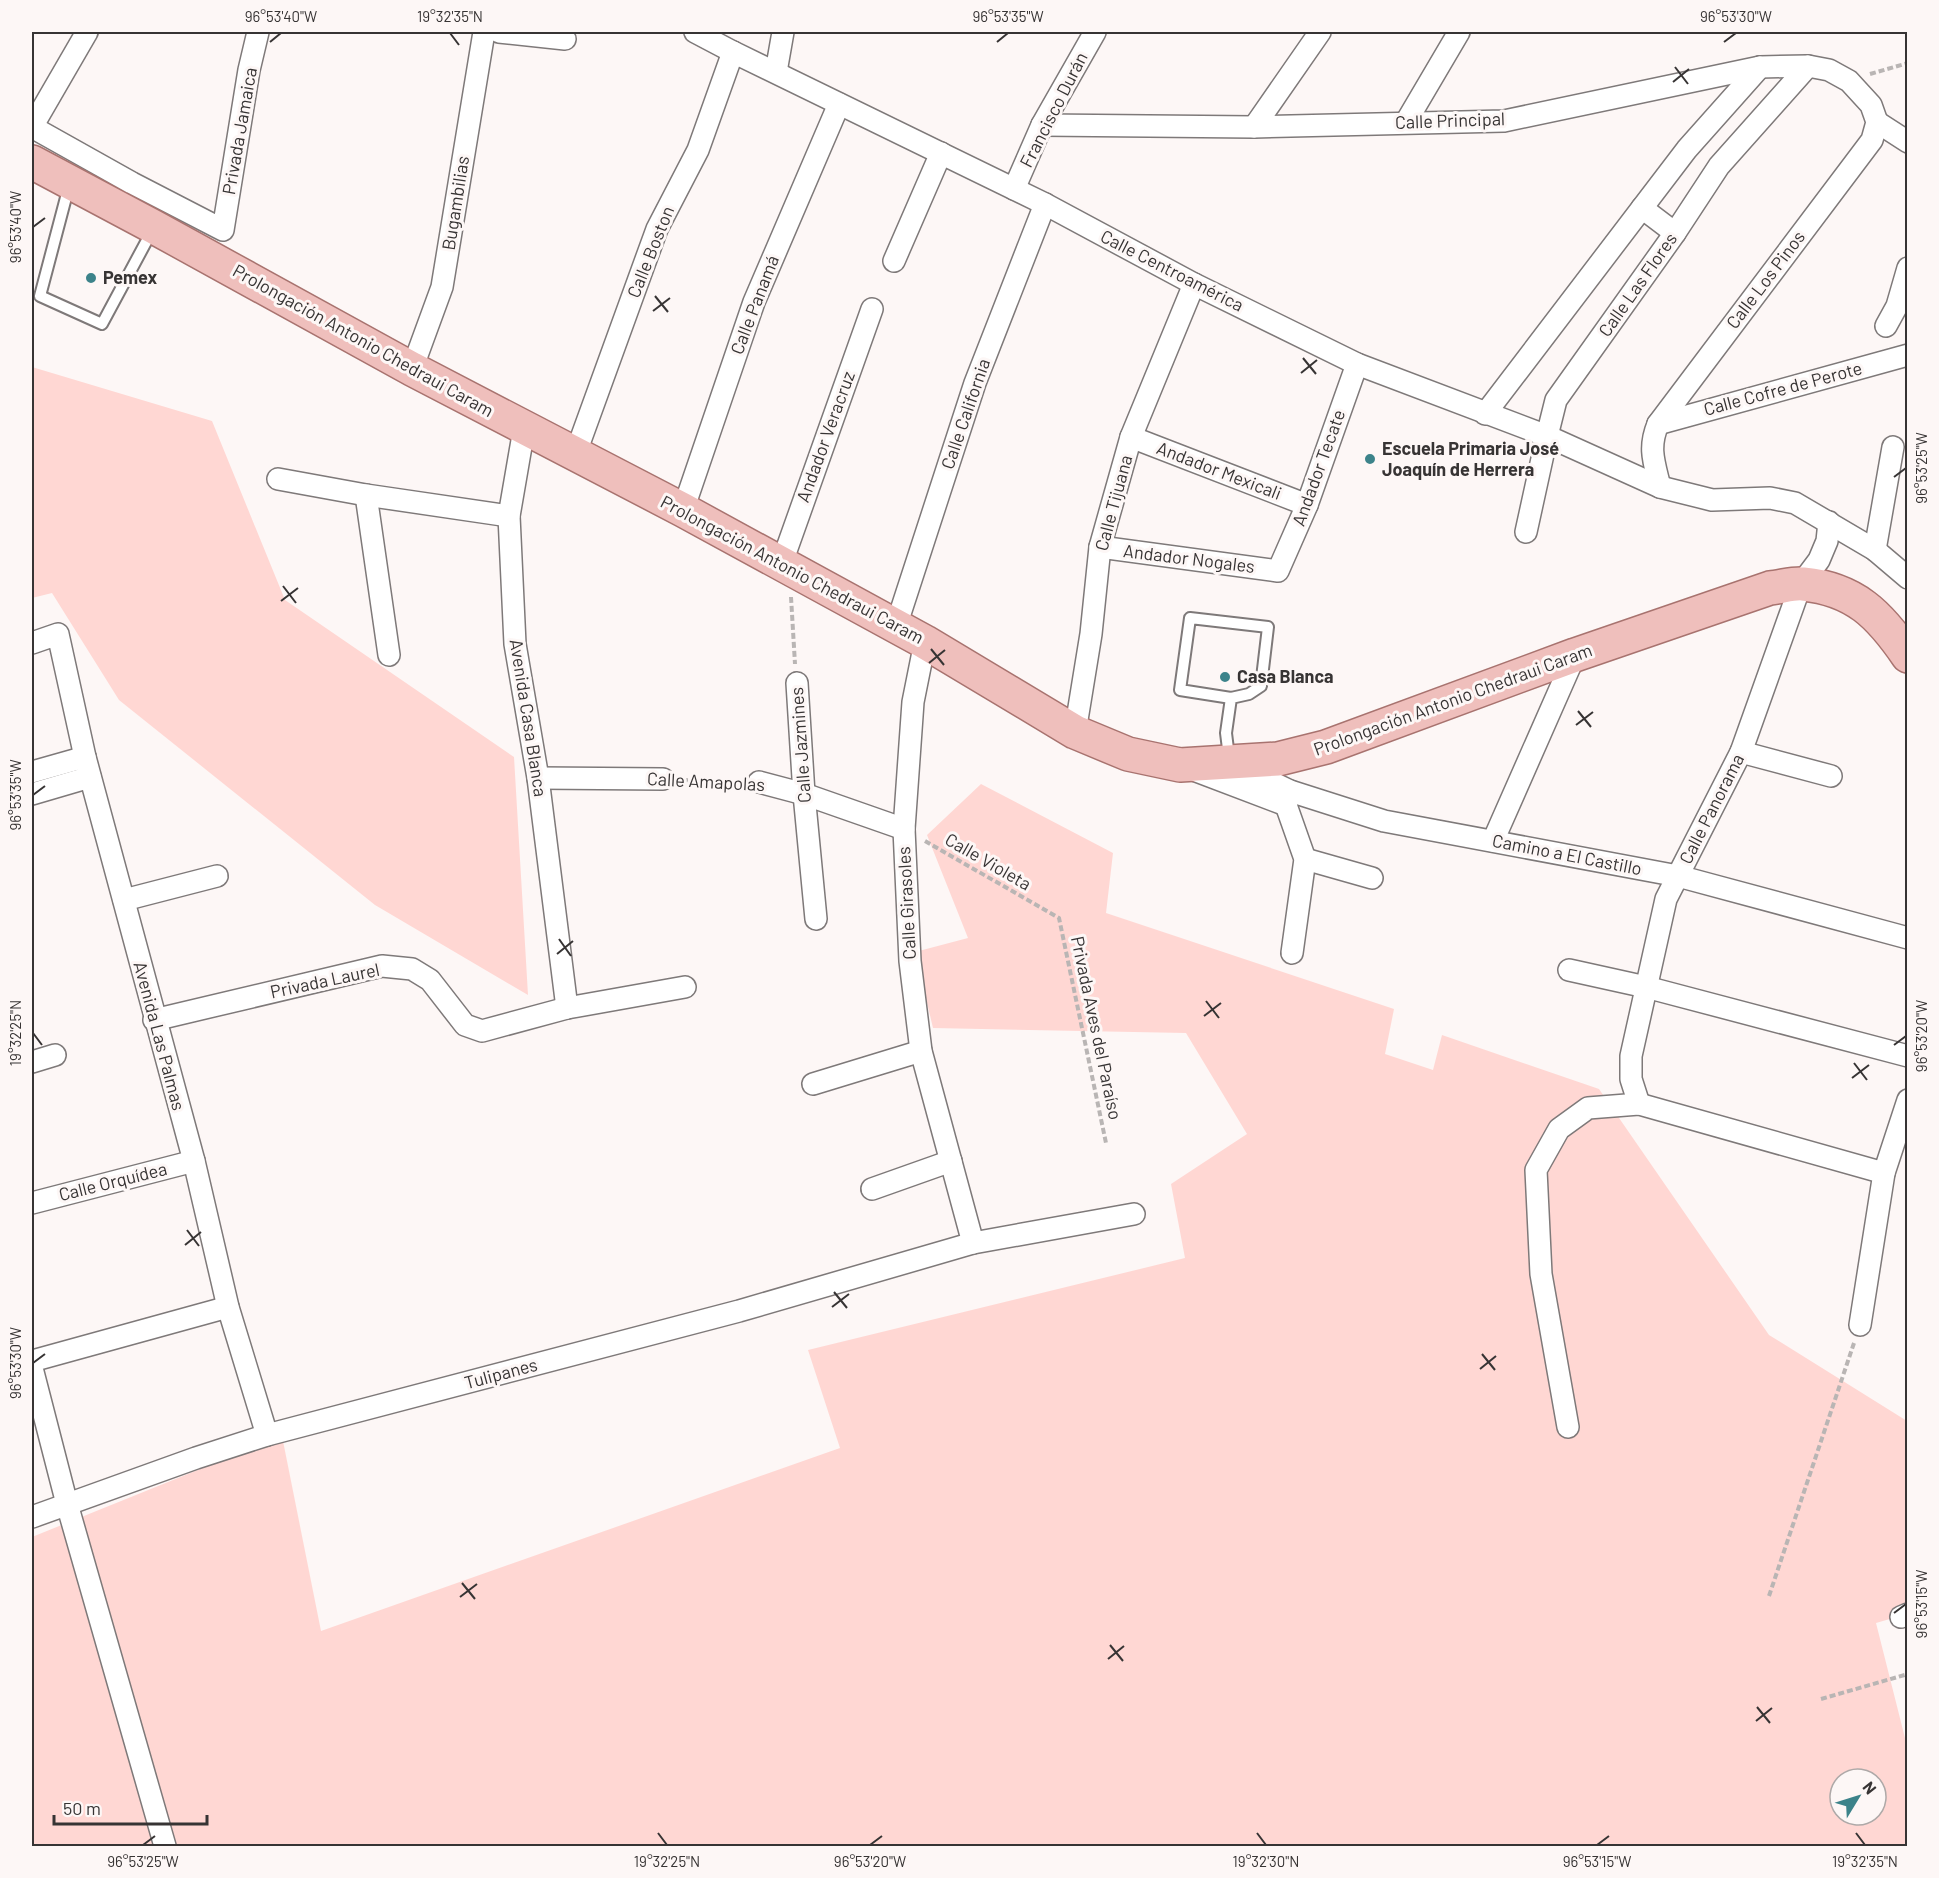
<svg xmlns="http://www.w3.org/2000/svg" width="1939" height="1878" viewBox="0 0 1939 1878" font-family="Barlow,sans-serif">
  <rect width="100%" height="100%" fill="#fdf7f6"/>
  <g fill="#ffd7d3" fill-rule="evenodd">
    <path d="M32,367L212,421L285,600L514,757L528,995L375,905L119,700L52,593L32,598Z"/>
    <path d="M981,784L1113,853L1106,913L1394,1009L1385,1054L1433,1070L1442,1035L1599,1089L1769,1335L1907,1421V1614L1876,1623L1907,1746V1846H32V1537L282,1436L321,1631L840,1448L808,1350L1185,1258L1171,1184L1247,1134L1186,1033L933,1028L915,952L968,938L927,835ZM1840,1779H1876V1815H1840Z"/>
  </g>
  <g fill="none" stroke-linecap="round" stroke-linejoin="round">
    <defs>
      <g id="service">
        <path d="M69,186L40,296L102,324L153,229"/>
        <path d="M1229,757L1226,733L1231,698L1180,690L1190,618L1268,627L1261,686L1249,694L1231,698"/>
      </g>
      <g id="minor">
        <path d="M499,32L565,39"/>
        <path d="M695,32L733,52L1045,204L1194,284L1357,364L1547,436L1660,487L1712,500L1770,498L1795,503L1875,550L1908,578"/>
        <path d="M776,72L783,32"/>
        <path d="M1406,122L1459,32"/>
        <path d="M1877,122L1908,142"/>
        <path d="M1042,125L1254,127L1504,121L1760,67L1808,66L1829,70L1849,81L1871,105L1877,122L1872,140L1658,424C1648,448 1654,462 1660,487"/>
        <path d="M32,127L132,183L223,230L249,70L258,32"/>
        <path d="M32,127L87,32"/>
        <path d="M1254,127L1320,32"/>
        <path d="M1014,189L1042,125L1095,32"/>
        <path d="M1642,208L1675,233"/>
        <path d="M894,261L941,153"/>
        <path d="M1886,326L1897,306L1908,268"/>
        <path d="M412,369L442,287L484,32"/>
        <path d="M1485,414L1687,149L1760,67"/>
        <path d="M1658,424L1908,355"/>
        <path d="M524,429L509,516L515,644L538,778L567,1008"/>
        <path d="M1131,437L1307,505"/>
        <path d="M575,455L657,229L698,150L733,52"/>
        <path d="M278,479L366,495L509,516"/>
        <path d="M366,495L389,655"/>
        <path d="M683,510L754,302L839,104"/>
        <path d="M1526,532L1547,436L1556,400L1675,233L1719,166L1808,66"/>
        <path d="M1100,547L1278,571L1307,505L1357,364"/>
        <path d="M1875,550L1893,447"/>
        <path d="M781,565L872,309"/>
        <path d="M896,626L975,383L1045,204"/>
        <path d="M925,642L913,702L904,829L910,961L921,1051L973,1243"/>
        <path d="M32,643L58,634L85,757L194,1161L228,1307L267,1435"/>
        <path d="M797,683L804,794L816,919"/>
        <path d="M1075,732L1091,634L1100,547L1131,437L1194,284"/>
        <path d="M1741,752L1831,776"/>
        <path d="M1234,764L1290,791L1384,821L1678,876L1908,938"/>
        <path d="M1191,769L1286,805"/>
        <path d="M32,772L85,757"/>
        <path d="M538,778L663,779"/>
        <path d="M759,782L804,794L904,829"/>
        <path d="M1290,791L1286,805L1305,859L1292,953"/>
        <path d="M32,794L90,777"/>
        <path d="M1493,841L1575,655"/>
        <path d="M1305,859L1372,878"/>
        <path d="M124,900L217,876"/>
        <path d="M1569,970L1646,987L1908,1056"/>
        <path d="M154,1020L382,966L412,969L430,980L465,1025L482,1031L567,1008L685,987"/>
        <path d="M32,1062L55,1055"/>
        <path d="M813,1084L921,1051"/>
        <path d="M1639,1104L1631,1079V1056L1666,899L1741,752L1801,584L1819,560L1827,541L1829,522"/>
        <path d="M872,1189L951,1161"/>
        <path d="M32,1203L194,1161"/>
        <path d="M1860,1325L1884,1173L1908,1100"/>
        <path d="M32,1361L228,1307"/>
        <path d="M32,1368L67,1504L165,1846"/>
        <path d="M1568,1427L1541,1274L1536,1170L1559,1129L1588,1108L1639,1104L1884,1173"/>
        <path d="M32,1517L196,1458L267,1435L739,1311L973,1243L1134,1214"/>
        <path d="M1901,1617L1908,1614"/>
      </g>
      <path id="primary" d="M32,162L154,227L412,369L683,510L925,642L1075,732L1128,754L1180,765L1278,759L1326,747L1575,655L1770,588C1781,587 1793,583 1803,584C1855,589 1880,615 1908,656"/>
    </defs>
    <use href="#service" stroke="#7e7979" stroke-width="14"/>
    <use href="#minor" stroke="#7e7979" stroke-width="24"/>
    <use href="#primary" stroke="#a8736f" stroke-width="36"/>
    <g stroke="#b9b5b4" stroke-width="4" stroke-dasharray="6 3" stroke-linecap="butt">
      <path d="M1870,74L1908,63"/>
      <path d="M791,597L795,664"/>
      <path d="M682,780L741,782"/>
      <path d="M925,841L1059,918L1106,1143"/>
      <path d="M1769,1596L1854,1343"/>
      <path d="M1821,1699L1908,1674"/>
    </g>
    <use href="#service" stroke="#fff" stroke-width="10"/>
    <use href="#minor" stroke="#fff" stroke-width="21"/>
    <use href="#primary" stroke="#efbfbc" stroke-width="33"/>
  </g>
  <path fill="none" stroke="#373434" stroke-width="2" d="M450,33L459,45M270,42L281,33M997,42L1008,33M1724,42L1736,33M1675,67L1688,84M1673,82L1689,69M33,227L45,218M655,296L668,312M653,311L670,298M1303,358L1316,374M1301,373L1317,360M1894,477L1906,468M283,586L296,603M281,601L298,588M931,649L944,665M929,663L945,650M1578,711L1591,727M1576,725L1593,712M33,795L45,786M559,939L571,956M557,954L573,941M1206,1001L1219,1018M1204,1016L1221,1003M33,1033L42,1045M1894,1045L1906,1036M1854,1063L1867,1080M1852,1078L1869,1065M187,1230L199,1246M185,1245L201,1232M834,1292L847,1308M832,1307L849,1294M1482,1354L1495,1370M33,1363L45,1354M1480,1369L1496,1356M462,1583L475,1599M460,1597L477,1584M1894,1613L1906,1604M1110,1645L1123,1661M1108,1659L1124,1646M1757,1707L1770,1723M1756,1721L1772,1708M658,1833L667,1845M1257,1833L1266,1845M1856,1833L1865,1845M143,1845L155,1836M870,1845L882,1836M1597,1845L1609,1836"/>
  <g fill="#3c838a" stroke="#fdf7f6" stroke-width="2">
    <circle cx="91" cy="278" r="6"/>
    <circle cx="1370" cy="459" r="6"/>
    <circle cx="1225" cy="677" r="6"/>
  </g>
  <g text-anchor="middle" stroke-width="6" stroke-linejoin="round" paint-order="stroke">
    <g font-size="18" fill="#373434" stroke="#fdf7f6">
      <text transform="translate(1054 110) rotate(-63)" y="6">Francisco Durán</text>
      <text transform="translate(1450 121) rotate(-2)" y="6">Calle Principal</text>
      <text transform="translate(240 131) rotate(-80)" y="6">Privada Jamaica</text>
      <text transform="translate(456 203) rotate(-81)" y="6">Bugambilias</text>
      <text transform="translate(651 252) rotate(-68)" y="6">Calle Boston</text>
      <text transform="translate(1172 271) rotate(27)" y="6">Calle Centroamérica</text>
      <text transform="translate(1766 280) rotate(-53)" y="6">Calle Los Pinos</text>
      <text transform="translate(1638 285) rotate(-55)" y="6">Calle Las Flores</text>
      <text transform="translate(755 305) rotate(-69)" y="6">Calle Panamá</text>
      <text transform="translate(363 341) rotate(29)" y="6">Prolongación Antonio Chedraui Caram</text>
      <text transform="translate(1783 389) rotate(-15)" y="6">Calle Cofre de Perote</text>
      <text transform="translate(966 414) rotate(-71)" y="6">Calle California</text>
      <text transform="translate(826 437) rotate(-70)" y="6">Andador Veracruz</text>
      <text transform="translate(1319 468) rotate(-70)" y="6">Andador Tecate</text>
      <text transform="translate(1219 471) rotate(21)" y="6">Andador Mexicali</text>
      <text transform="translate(1114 503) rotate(-75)" y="6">Calle Tijuana</text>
      <text transform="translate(1189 559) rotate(7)" y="6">Andador Nogales</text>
      <text transform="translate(792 570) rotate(28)" y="6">Prolongación Antonio Chedraui Caram</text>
      <text transform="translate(1453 700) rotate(-20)" y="6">Prolongación Antonio Chedraui Caram</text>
      <text transform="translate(528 718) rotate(81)" y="6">Avenida Casa Blanca</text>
      <text transform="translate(801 745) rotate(-94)" y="6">Calle Jazmines</text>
      <text transform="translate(706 782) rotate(3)" y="6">Calle Amapolas</text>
      <text transform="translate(1712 809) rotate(-63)" y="6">Calle Panorama</text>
      <text transform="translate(1567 855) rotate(11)" y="6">Camino a El Castillo</text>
      <text transform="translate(988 862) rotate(30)" y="6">Calle Violeta</text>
      <text transform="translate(907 903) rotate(-93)" y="6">Calle Girasoles</text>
      <text transform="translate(325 981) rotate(-12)" y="6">Privada Laurel</text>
      <text transform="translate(1096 1028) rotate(78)" y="6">Privada Aves del Paraíso</text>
      <text transform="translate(159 1036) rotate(75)" y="6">Avenida Las Palmas</text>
      <text transform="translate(113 1182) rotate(-14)" y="6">Calle Orquídea</text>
      <text transform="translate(501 1374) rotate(-15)" y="6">Tulipanes</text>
    </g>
    <g font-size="18" font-weight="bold" fill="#373434" stroke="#fdf7f6" text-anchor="start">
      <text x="103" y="284">Pemex</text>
      <text x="1382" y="455">Escuela Primaria José<tspan x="1382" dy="21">Joaquín de Herrera</tspan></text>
      <text x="1237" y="683">Casa Blanca</text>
    </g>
  </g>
  <rect width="1939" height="1878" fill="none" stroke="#fdf7f6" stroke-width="66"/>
  <g transform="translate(1858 1797) rotate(52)"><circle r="28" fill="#fdf7f6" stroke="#aea9a8" stroke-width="1.5"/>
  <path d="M0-4.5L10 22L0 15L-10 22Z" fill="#3c838a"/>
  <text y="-9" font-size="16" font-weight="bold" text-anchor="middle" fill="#373434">N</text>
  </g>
  <path d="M54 1815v9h153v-9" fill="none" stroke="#373434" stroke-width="3"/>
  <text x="63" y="1815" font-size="18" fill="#373434" stroke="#fdf7f6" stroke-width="4.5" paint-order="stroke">50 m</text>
  <rect x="33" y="33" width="1873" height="1812" fill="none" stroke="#373434" stroke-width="2"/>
  <g font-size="15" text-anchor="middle" fill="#373434">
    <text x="281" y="22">96°53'40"W</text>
    <text x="450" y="22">19°32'35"N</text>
    <text x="1008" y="22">96°53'35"W</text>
    <text x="1736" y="22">96°53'30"W</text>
    <text transform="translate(16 227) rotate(-90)" y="5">96°53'40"W</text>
    <text transform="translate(1922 468) rotate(-90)" y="5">96°53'25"W</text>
    <text transform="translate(16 795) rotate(-90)" y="5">96°53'35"W</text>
    <text transform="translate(16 1033) rotate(-90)" y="5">19°32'25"N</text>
    <text transform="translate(1922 1036) rotate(-90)" y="5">96°53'20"W</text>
    <text transform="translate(16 1363) rotate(-90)" y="5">96°53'30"W</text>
    <text transform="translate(1922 1604) rotate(-90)" y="5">96°53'15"W</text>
    <text x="143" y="1867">96°53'25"W</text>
    <text x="667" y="1867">19°32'25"N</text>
    <text x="870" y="1867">96°53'20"W</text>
    <text x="1266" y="1867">19°32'30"N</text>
    <text x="1597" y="1867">96°53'15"W</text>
    <text x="1865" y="1867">19°32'35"N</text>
  </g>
</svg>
